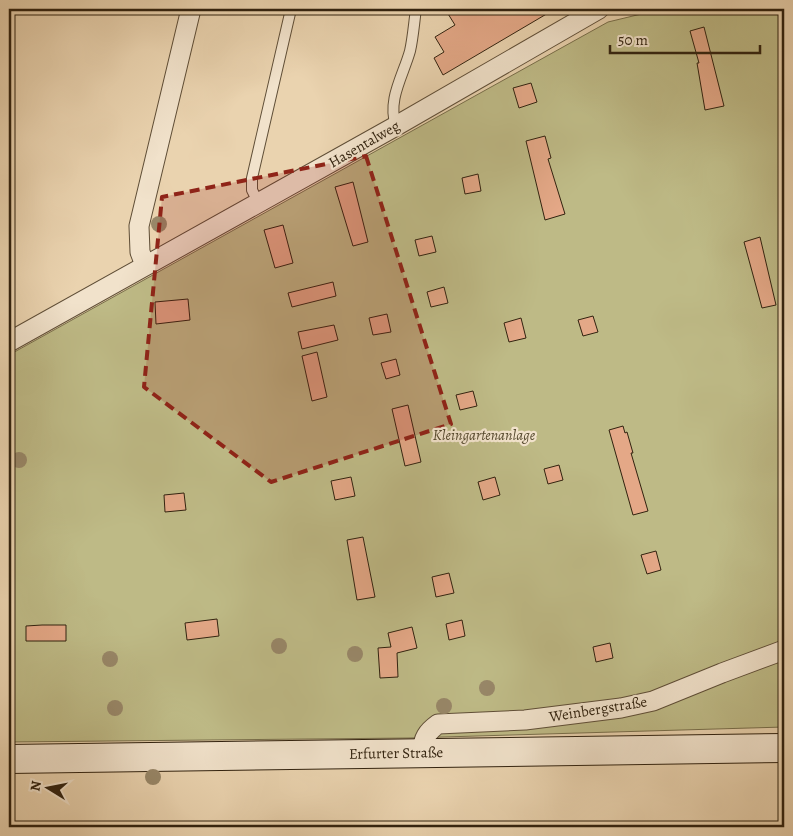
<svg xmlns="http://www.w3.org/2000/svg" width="793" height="836" viewBox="0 0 793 836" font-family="Alegreya,serif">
  <rect width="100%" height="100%" fill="#ead3af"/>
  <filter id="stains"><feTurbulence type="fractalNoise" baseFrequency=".004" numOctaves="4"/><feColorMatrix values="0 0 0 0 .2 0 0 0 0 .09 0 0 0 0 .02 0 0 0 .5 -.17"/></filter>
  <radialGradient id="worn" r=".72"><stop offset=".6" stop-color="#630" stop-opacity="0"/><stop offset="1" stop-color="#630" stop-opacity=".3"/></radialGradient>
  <path fill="#beba86" stroke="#786e4a" d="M662,9H784V727L409,738L9,742V355L608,22Z"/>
  <g fill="#e4a887" stroke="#31220f">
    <path d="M445,9H555L443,75L434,58L444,52L435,37L455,25Z"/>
    <path d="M704,27L724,106L705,110L697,63H699L690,31Z"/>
    <path d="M531,83L537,102L519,108L513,88Z"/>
    <path d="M545,136L551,158L548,159L565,214L545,220L526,141Z"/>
    <path d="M478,174L481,191L465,194L462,178Z"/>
    <path d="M353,182L368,242L353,246L335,187Z"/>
    <path d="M283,225L293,263L275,268L264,230Z"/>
    <path d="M432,236L436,252L419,256L415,240Z"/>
    <path d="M760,237L776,305L762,308L744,242Z"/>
    <path d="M333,282L336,296L292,307L288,293Z"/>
    <path d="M444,287L448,303L431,307L427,292Z"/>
    <path d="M188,299L190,320L156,324L155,302Z"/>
    <path d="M387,314L391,332L373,335L369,318Z"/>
    <path d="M593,316L598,332L583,336L578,320Z"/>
    <path d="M521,318L526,338L509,342L504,323Z"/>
    <path d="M334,325L338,340L302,349L298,332Z"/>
    <path d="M317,352L327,397L312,401L302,356Z"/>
    <path d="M396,359L400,375L386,379L381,363Z"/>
    <path d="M473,391L477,406L460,410L456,395Z"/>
    <path d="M408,405L421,462L405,466L392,409Z"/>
    <path d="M623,426L625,433L627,432L633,453H631L648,511L633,515L609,430Z"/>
    <path d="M559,465L563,480L548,484L544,469Z"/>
    <path d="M351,477L355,496L335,500L331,481Z"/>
    <path d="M495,477L500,495L483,500L478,482Z"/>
    <path d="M184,493L186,510L165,512L164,495Z"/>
    <path d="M363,537L375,597L357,600L347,540Z"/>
    <path d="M656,551L661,570L647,574L641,555Z"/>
    <path d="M449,573L454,593L436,597L432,577Z"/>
    <path d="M217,619L219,636L187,640L185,623Z"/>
    <path d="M462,620L465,636L449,640L446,624Z"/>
    <path d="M42,625H66V641H26V626Z"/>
    <path d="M412,627L417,648L397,653L398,677L380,678L378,648L391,647L388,633Z"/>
    <path d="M610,643L613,658L596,662L593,647Z"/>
  </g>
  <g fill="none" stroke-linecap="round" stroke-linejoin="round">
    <defs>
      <g id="service">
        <path d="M396,126C387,100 403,76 410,51C413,38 414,23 416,9"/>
        <path d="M258,202L252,190V178L291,9"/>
      </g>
      <g id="minor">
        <path d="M145,265L140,252L139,226L191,9"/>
        <path d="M9,342L396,126L599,9"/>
        <path d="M422,752C423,738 427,732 438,724L525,720L621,708L653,701L722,673L784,650"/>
      </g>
      <path id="secondary" d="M9,759L784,748"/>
    </defs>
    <use href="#service" stroke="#5f4e37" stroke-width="12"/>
    <use href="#minor" stroke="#5f4e37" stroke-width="21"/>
    <use href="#secondary" stroke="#31220f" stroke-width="30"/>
    <use href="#service" stroke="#f1e2cb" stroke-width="10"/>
    <use href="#minor" stroke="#f1e2cb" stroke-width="19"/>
    <use href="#secondary" stroke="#f1e2cb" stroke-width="28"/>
  </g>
  <g fill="#988768">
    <circle cx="159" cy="224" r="8"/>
    <circle cx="19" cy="460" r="8"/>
    <circle cx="279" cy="646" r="8"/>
    <circle cx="355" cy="654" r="8"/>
    <circle cx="110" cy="659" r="8"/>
    <circle cx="487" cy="688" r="8"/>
    <circle cx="444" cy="706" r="8"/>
    <circle cx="115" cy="708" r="8"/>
    <circle cx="153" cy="777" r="8"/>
  </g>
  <path fill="#8f2418" fill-opacity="0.2" stroke="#8f2418" stroke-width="4" stroke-dasharray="10 6" stroke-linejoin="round" d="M366,156L451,424L271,482L144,387L162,197Z"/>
  <g text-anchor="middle" stroke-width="4.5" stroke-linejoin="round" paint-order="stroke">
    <g font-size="15" fill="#31220f" stroke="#f1e2cb">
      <text transform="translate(364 144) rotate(-30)" y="5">Hasentalweg</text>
      <text transform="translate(598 709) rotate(-9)" y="5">Weinbergstraße</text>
      <text transform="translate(396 753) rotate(-1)" y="5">Erfurter Straße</text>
    </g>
    <g font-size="15" font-style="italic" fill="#54482d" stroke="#f1e2cb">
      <text x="484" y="440">Kleingartenanlage</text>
    </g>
  </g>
  <rect width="793" height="836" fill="none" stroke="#ead3af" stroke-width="30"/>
  <rect x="10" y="10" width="773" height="816" fill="none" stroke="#31220f" stroke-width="2.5"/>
  <rect x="15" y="15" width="763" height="806" fill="none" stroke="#31220f"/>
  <g transform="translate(48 788) rotate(280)" stroke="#f1e2cb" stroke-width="4" paint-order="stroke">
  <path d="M0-4L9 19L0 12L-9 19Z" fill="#31220f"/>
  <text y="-8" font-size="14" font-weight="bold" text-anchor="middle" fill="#31220f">N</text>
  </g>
  <path d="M610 45v8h150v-8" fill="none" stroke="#31220f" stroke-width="2.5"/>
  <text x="618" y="45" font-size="15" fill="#31220f" stroke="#f1e2cb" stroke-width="4" paint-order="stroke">50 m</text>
  <rect width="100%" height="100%" filter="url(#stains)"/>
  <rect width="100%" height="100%" fill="url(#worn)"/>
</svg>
